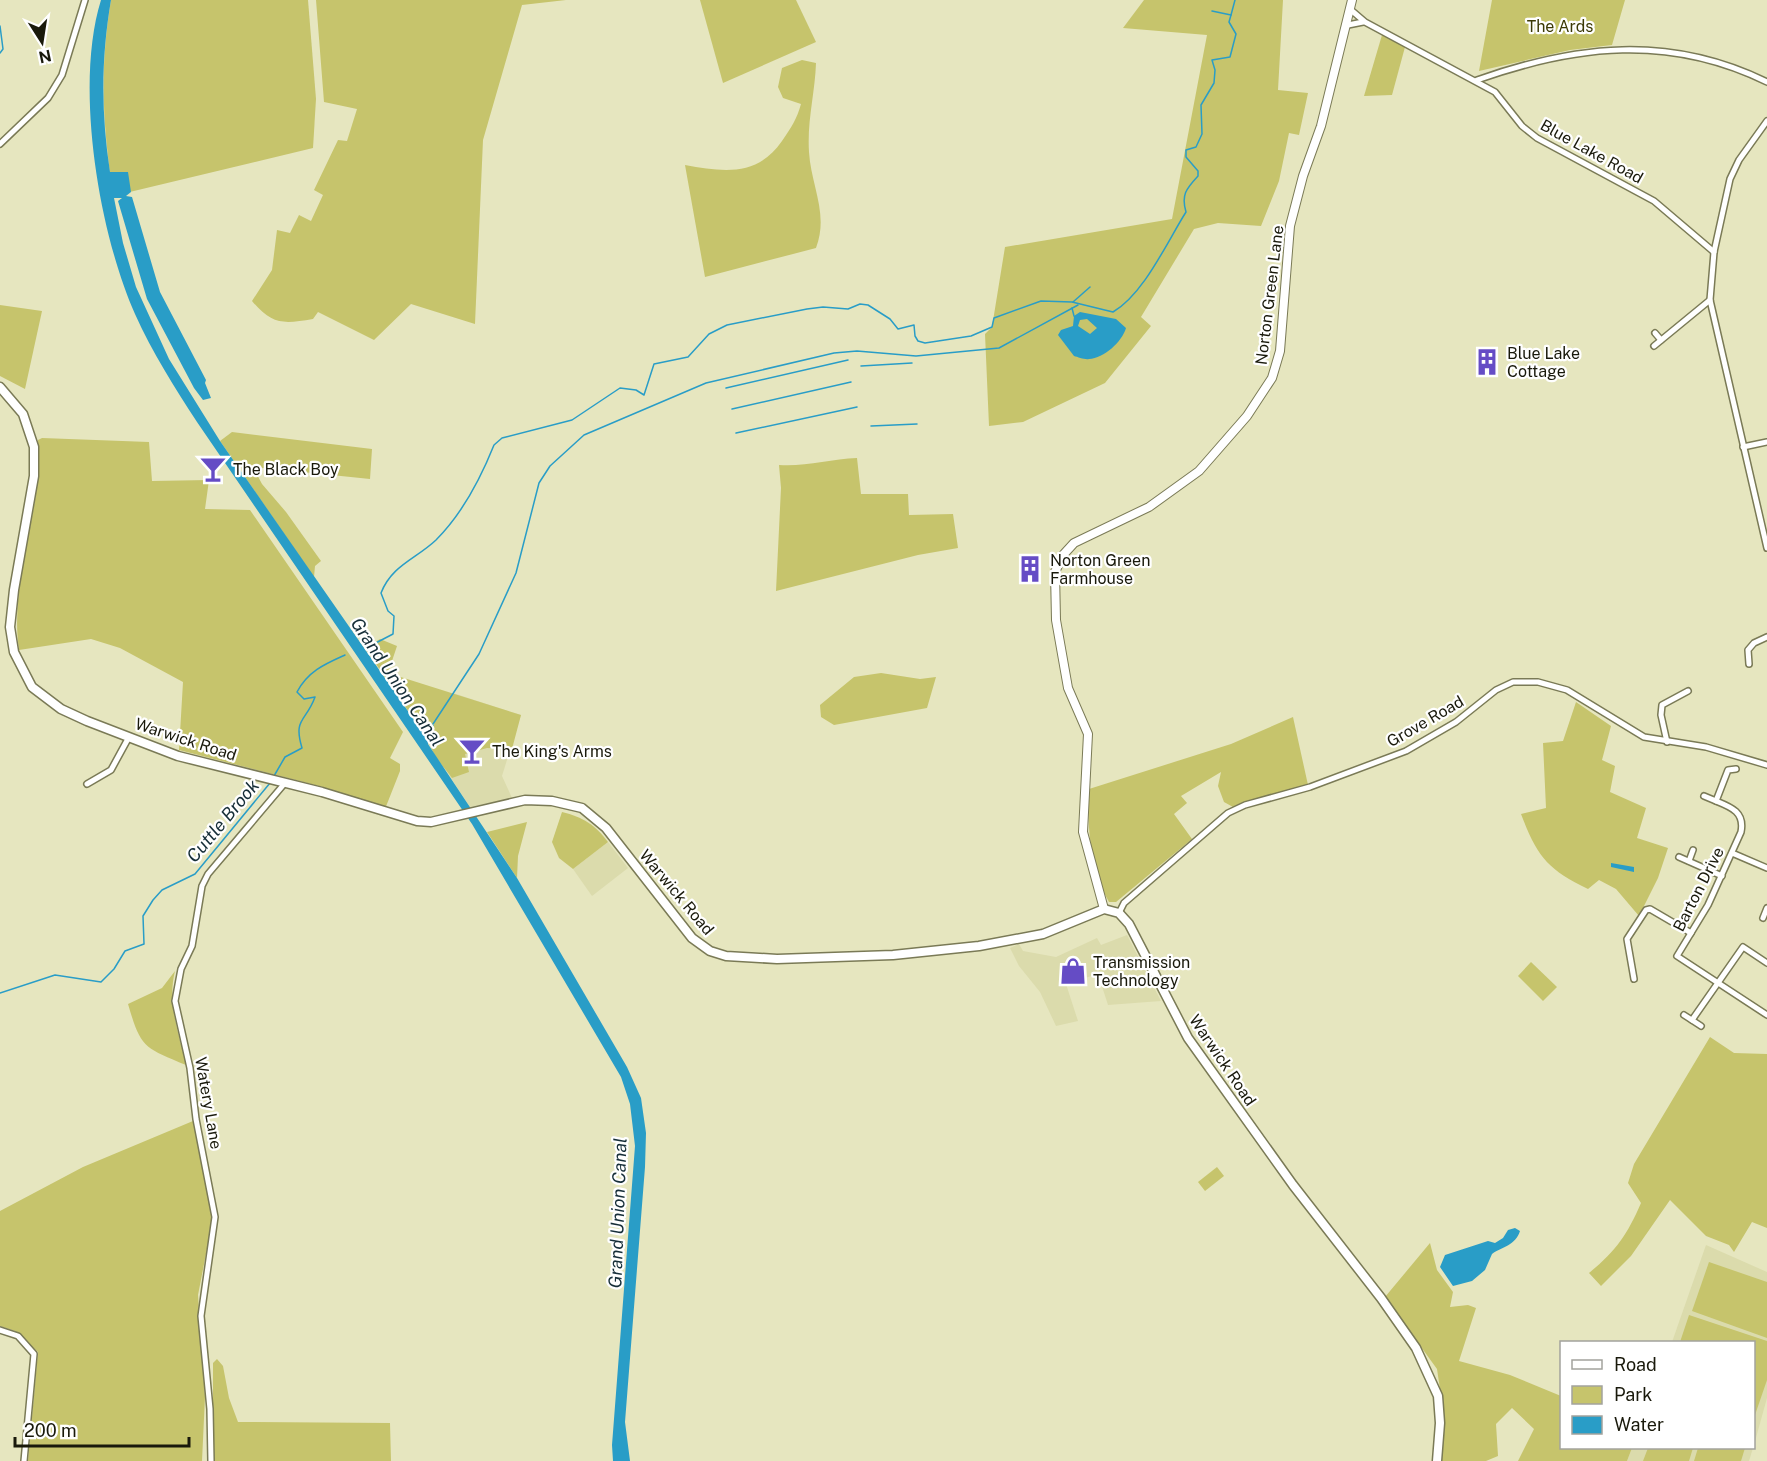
<svg xmlns="http://www.w3.org/2000/svg" width="1767" height="1461" viewBox="0 0 1767 1461" font-family="'Public Sans',sans-serif">
  <rect width="100%" height="100%" fill="#e6e6bf"/>
  <g fill="#dbdbac">
    <path d="M453,693L521,715L502,776L512,798L470,807L428,743V734Z"/>
    <path d="M608,842L628,868L592,896L573,869Z"/>
    <path d="M1127,935L1161,1001L1108,1005L1098,974L1066,984L1078,1021L1056,1026L1040,992L1019,966L1010,948L1019,944L1023,951L1056,957L1097,938L1101,945Z"/>
    <path d="M1706,1245L1767,1272V1398L1754,1445V1342H1672Z"/>
    <path d="M1632,1448H1753L1749,1461H1627Z"/>
  </g>
  <g fill="#c6c46c">
    <path d="M111,0H308L316,99L313,148L113,196C103,124 99,72 111,0Z"/>
    <path d="M316,0H566L522,5L483,140L475,324L411,304L374,340L318,312L313,319C283,324 272,325 252,301L272,270L277,230L290,233L299,215L311,221L323,195L314,190L338,140L347,141L357,109L324,102Z"/>
    <path d="M700,0H796L816,42L723,83Z"/>
    <path d="M1144,0H1283L1278,90L1308,93L1299,135L1289,133L1279,181L1261,226L1218,223L1194,229L1141,317L1151,326L1105,383L1023,422L989,426L985,334L992,327L1005,247L1172,219L1207,35L1123,28Z"/>
    <path d="M1492,0H1625L1612,45L1570,50L1479,71Z"/>
    <path d="M1382,35L1405,47L1392,95L1364,96Z"/>
    <path d="M802,60L816,63C815,93 807,121 809,152C811,186 829,214 816,248L705,277L685,165C724,172 757,177 782,141C791,128 797,119 801,104L783,98L778,87L782,68Z"/>
    <path d="M0,305L42,311L25,389L0,376Z"/>
    <path d="M232,432L372,449L370,479L253,467L262,484L286,512L321,561L315,566L314,577L220,441Z"/>
    <path d="M42,438L149,442L152,481L209,480L205,509L250,510L403,732L390,758L400,764V771L385,809L323,787L179,750L183,682L120,648L91,639L19,650C11,595 30,541 37,486C39,471 38,455 38,440Z"/>
    <path d="M857,458L861,494H908L909,515L953,514L958,548L918,555L776,591L781,488L779,465C804,467 831,459 857,458Z"/>
    <path d="M380,639L397,646L388,673L521,715L512,749L487,748L465,754L469,772L452,778C439,760 421,746 434,724L419,727L365,648Z"/>
    <path d="M881,673L920,679L936,677L927,708L834,725L821,717L820,705L854,677Z"/>
    <path d="M1576,702L1611,726L1602,760L1615,766L1610,792L1646,808L1637,838L1668,848L1658,878L1639,916L1616,889L1599,880L1588,889C1547,869 1537,856 1521,814L1546,808L1543,743L1563,741Z"/>
    <path d="M1293,717L1308,785L1233,807L1224,802L1218,786L1221,772L1181,796L1187,803L1174,814L1192,839L1116,902H1109C1090,868 1087,828 1089,789L1231,744Z"/>
    <path d="M562,812C583,817 595,825 608,842L573,869L559,858L552,842Z"/>
    <path d="M527,822L518,856L517,878L487,832Z"/>
    <path d="M1531,962L1557,987L1543,1001L1518,976Z"/>
    <path d="M175,971C167,1002 179,1034 186,1065C143,1047 141,1048 128,1004L162,988Z"/>
    <path d="M1710,1037L1734,1053L1767,1054V1228L1752,1222L1734,1252L1729,1245L1706,1236L1670,1200L1631,1256L1601,1286L1589,1273C1616,1251 1627,1235 1641,1203L1628,1183L1634,1164Z"/>
    <path d="M193,1121L207,1177L212,1223L198,1295L205,1397L202,1461H28L38,1352L15,1331L0,1326V1211L83,1167Z"/>
    <path d="M1217,1167L1224,1176L1205,1191L1198,1182Z"/>
    <path d="M1430,1243L1437,1270L1453,1292L1450,1307L1468,1305L1476,1308L1459,1361L1510,1375L1561,1396L1562,1448H1632L1627,1461H1518L1534,1429L1512,1408L1496,1424L1498,1456L1486,1461H1439L1443,1409L1437,1369L1385,1297Z"/>
    <path d="M1709,1262L1767,1282V1338L1692,1311Z"/>
    <path d="M1689,1315L1767,1341V1380L1755,1415L1754,1342H1680Z"/>
    <path d="M217,1359L223,1366L229,1398L238,1422L390,1423L391,1461H213V1363Z"/>
    <path d="M1648,1448H1693L1689,1461H1643Z"/>
    <path d="M1698,1448H1745L1741,1461H1694Z"/>
  </g>
  <g fill="#299dc7" fill-rule="evenodd">
    <path d="M101,0H111C101,59 101,113 110,172H128L131,192L126,196L132,197L160,292L206,380L205,383L211,398L203,400L194,388L147,299L118,201L122,198H114L123,243L136,287L169,359L220,441L419,727L434,725L428,734V744L517,878L627,1067L641,1098L646,1133L645,1167L625,1422L630,1461H613L612,1445L635,1146L630,1104L621,1077L472,824L197,422C175,388 152,352 135,314C99,233 74,86 101,0Z"/>
    <path d="M1080,312L1116,319L1126,328C1122,342 1104,358 1089,359C1085,360 1078,357 1074,356L1058,335L1061,330L1073,326L1074,316ZM1087,319L1097,328L1090,334L1078,326L1080,320Z"/>
    <path d="M1611,863L1634,867V872L1611,867Z"/>
    <path d="M1515,1228L1520,1231C1515,1246 1503,1246 1492,1254L1485,1270L1472,1281L1453,1286L1440,1267L1445,1255L1488,1241L1495,1243L1503,1238L1508,1230Z"/>
  </g>
  <g fill="none" stroke-linecap="round" stroke-linejoin="round">
    <g stroke="#299dc7" stroke-width="1.5">
      <path d="M1212,11L1231,15L1235,0"/>
      <path d="M0,26L3,49L0,53"/>
      <path d="M1073,302L1090,287"/>
      <path d="M1072,308L1074,316"/>
      <path d="M861,366L912,363"/>
      <path d="M726,388L848,360"/>
      <path d="M732,409L851,382"/>
      <path d="M871,426L917,424"/>
      <path d="M736,433L857,407"/>
      <path d="M368,647L393,634L394,616L388,611L381,593C392,565 416,559 436,540C463,513 480,480 494,445L502,438L572,420L620,388L636,390L644,395L654,364L688,357L709,334L727,325L807,309L823,307L848,309L860,304L868,305L890,319L898,329L914,325L915,336L918,341L925,343L971,336L992,327L994,318L1041,301L1072,302L1113,312C1144,294 1167,242 1186,212C1181,195 1186,189 1198,176V171L1186,157V150L1196,147L1202,134L1201,105L1214,83L1215,70L1212,60L1230,57L1236,34L1229,22L1231,15"/>
      <path d="M433,724L479,654L516,573L539,483L550,466L584,435L706,383L834,353L857,351L916,356L999,348L1078,305"/>
      <path d="M274,776L285,757L302,748C293,718 306,722 315,697L304,699L297,692C308,671 325,664 345,655"/>
      <path d="M0,993L55,975L101,982L114,969L125,951L144,944L143,916L153,900L162,890L195,874L270,783"/>
    </g>
    <defs>
      <g id="street">
        <path d="M1351,10L1365,22L1495,92L1522,126L1537,138L1654,201L1714,252"/>
        <path d="M1348,25L1363,22"/>
        <path d="M1477,80C1576,45 1669,34 1767,82"/>
        <path d="M1767,121L1739,160L1730,179L1714,252L1710,300L1767,548"/>
        <path d="M0,144L48,98L62,75L85,0"/>
        <path d="M1655,333L1661,340"/>
        <path d="M1654,346L1710,300"/>
        <path d="M1743,447L1767,442"/>
        <path d="M1749,664L1748,650L1754,643L1767,637"/>
        <path d="M1667,742L1661,715L1662,705L1688,691"/>
        <path d="M1736,769L1728,770L1716,801C1731,807 1745,812 1741,832L1708,905L1677,956L1767,1015"/>
        <path d="M87,784L111,770L129,737"/>
        <path d="M1704,796L1716,801"/>
        <path d="M1732,853L1767,868"/>
        <path d="M1679,857L1722,876"/>
        <path d="M1689,861L1693,850"/>
        <path d="M1119,913L1124,903L1228,813L1245,805L1310,787L1406,751L1456,722L1496,690L1513,682H1538L1567,690L1644,737L1706,747L1767,765"/>
        <path d="M1763,918L1767,908"/>
        <path d="M1634,979L1627,939L1646,910L1650,909L1691,933"/>
        <path d="M1684,1015L1701,1026"/>
        <path d="M1692,1020L1743,947L1767,963"/>
        <path d="M0,1330L18,1336L34,1354L24,1461"/>
        <path d="M211,1461L210,1409L201,1316L215,1217L196,1119L190,1068L175,1001L181,969L192,946L202,886L208,874L285,783"/>
      </g>
      <path id="secondary" d="M1104,909L1083,832L1088,734L1068,688L1056,620L1055,572L1063,555L1074,543L1149,507L1199,471L1247,416L1272,378L1280,351L1290,226L1303,176L1321,126L1352,0"/>
      <path id="primary" d="M0,387L23,414L34,447V476L14,590L10,627L14,652L32,687L61,709L87,721L178,756L322,792L417,821L431,822L525,800L552,801L582,808L606,828L692,938L710,951L726,956L777,959L893,955L979,946L1043,934L1104,909L1119,913L1129,924L1188,1038L1293,1185L1381,1298L1416,1348L1438,1396L1440,1423L1437,1461"/>
    </defs>
    <use href="#street" stroke="#7a7a56" stroke-width="8"/>
    <use href="#secondary" stroke="#7a7a56" stroke-width="10"/>
    <use href="#primary" stroke="#7a7a56" stroke-width="11"/>
    <use href="#street" stroke="#fff" stroke-width="5"/>
    <use href="#secondary" stroke="#fff" stroke-width="8"/>
    <use href="#primary" stroke="#fff" stroke-width="8"/>
  </g>
  <defs>
    <symbol id="building-bare" viewBox="-9 -9 18 18"><path d="M-4-6H4V6H1V3H-1V6H-4ZM-2.5-4.3h1.7v1.8h-1.7ZM.8-4.3h1.7v1.8H.8ZM-2.5-1h1.7V.8h-1.7ZM.8-1h1.7V.8H.8Z" fill="#654cc5" stroke="#fff" stroke-width="2.5" paint-order="stroke"/></symbol>
    <symbol id="bar-bare" viewBox="-9 -9 18 18"><path d="M-6-5H6L.8 .8V4.5H3.5V6h-7V4.5H-.8V.8Z" fill="#654cc5" stroke="#fff" stroke-width="2.5" paint-order="stroke"/></symbol>
    <symbol id="shop-bare" viewBox="-9 -9 18 18"><path d="M-5-2.5h2.3a2.7 3.5 0 0 1 5.4 0H5L5.5 6h-11ZM-1.5-2.5h3a1.5 2.3 0 0 0-3 0Z" fill="#654cc5" stroke="#fff" stroke-width="2.5" paint-order="stroke"/></symbol>
  </defs>
  <g fill-rule="evenodd">
    <use href="#building-bare" x="1468" y="343" width="38" height="38"/>
    <use href="#bar-bare" x="194" y="450" width="38" height="38"/>
    <use href="#building-bare" x="1011" y="550" width="38" height="38"/>
    <use href="#bar-bare" x="453" y="732" width="38" height="38"/>
    <use href="#shop-bare" x="1054" y="952" width="38" height="38"/>
  </g>
  <g text-anchor="middle" stroke-width="4.5" stroke-linejoin="round" paint-order="stroke">
    <g font-size="16" fill="#3b3904" stroke="#fff">
      <text x="1560" y="32">The Ards</text>
    </g>
    <g font-size="16" fill="#19190b" stroke="#fff">
      <text transform="translate(1592 151) rotate(29)" y="6">Blue Lake Road</text>
      <text transform="translate(1269 295) rotate(-83)" y="6">Norton Green Lane</text>
      <text transform="translate(1425 721) rotate(-30)" y="6">Grove Road</text>
      <text transform="translate(186 739) rotate(18)" y="6">Warwick Road</text>
      <text transform="translate(1698 889) rotate(-63)" y="6">Barton Drive</text>
      <text transform="translate(677 892) rotate(50)" y="6">Warwick Road</text>
      <text transform="translate(1223 1060) rotate(56)" y="6">Warwick Road</text>
      <text transform="translate(209 1103) rotate(80)" y="6">Watery Lane</text>
    </g>
    <g font-size="16" fill="#19190b" stroke="#fff" text-anchor="start">
      <text x="1507" y="359">Blue Lake<tspan x="1507" dy="18">Cottage</tspan></text>
      <text x="233" y="475">The Black Boy</text>
      <text x="1050" y="566">Norton Green<tspan x="1050" dy="18">Farmhouse</tspan></text>
      <text x="492" y="757">The King's Arms</text>
      <text x="1093" y="968">Transmission<tspan x="1093" dy="18">Technology</tspan></text>
    </g>
    <g font-size="18" font-style="italic" fill="#162e38" stroke="#fff">
      <text transform="translate(397 682) rotate(56)" y="6">Grand Union Canal</text>
      <text transform="translate(223 821) rotate(-50)" y="6">Cuttle Brook</text>
      <text transform="translate(618 1213) rotate(-88)" y="6">Grand Union Canal</text>
    </g>
  </g>
  <rect x="1560" y="1341" width="195" height="108" fill="#ffffff" stroke="#a3a39d" stroke-width="1.5"/>
  <rect x="1572" y="1360" width="30" height="9" fill="#ffffff" stroke="#a3a39d" stroke-width="1.5"/>
  <text x="1614" y="1371" font-size="18" fill="#19190b">Road</text>
  <rect x="1572" y="1386" width="30" height="18" fill="#c6c46c" stroke="#a3a39d" stroke-width="1.5"/>
  <text x="1614" y="1401" font-size="18" fill="#19190b">Park</text>
  <rect x="1572" y="1416" width="30" height="18" fill="#299dc7" stroke="#a3a39d" stroke-width="1.5"/>
  <text x="1614" y="1431" font-size="18" fill="#19190b">Water</text>
  <g transform="translate(42 42) rotate(168)" stroke="#ffffff" stroke-width="4.5" paint-order="stroke">
  <path d="M0-4.5L10 22L0 15L-10 22Z" fill="#19190b"/>
  <text y="-9" font-size="16" font-weight="bold" text-anchor="middle" fill="#19190b">N</text>
  </g>
  <path d="M15 1437v9h174v-9" fill="none" stroke="#19190b" stroke-width="3"/>
  <text x="24" y="1437" font-size="18" fill="#19190b" stroke="#ffffff" stroke-width="4.5" paint-order="stroke">200 m</text>
</svg>
